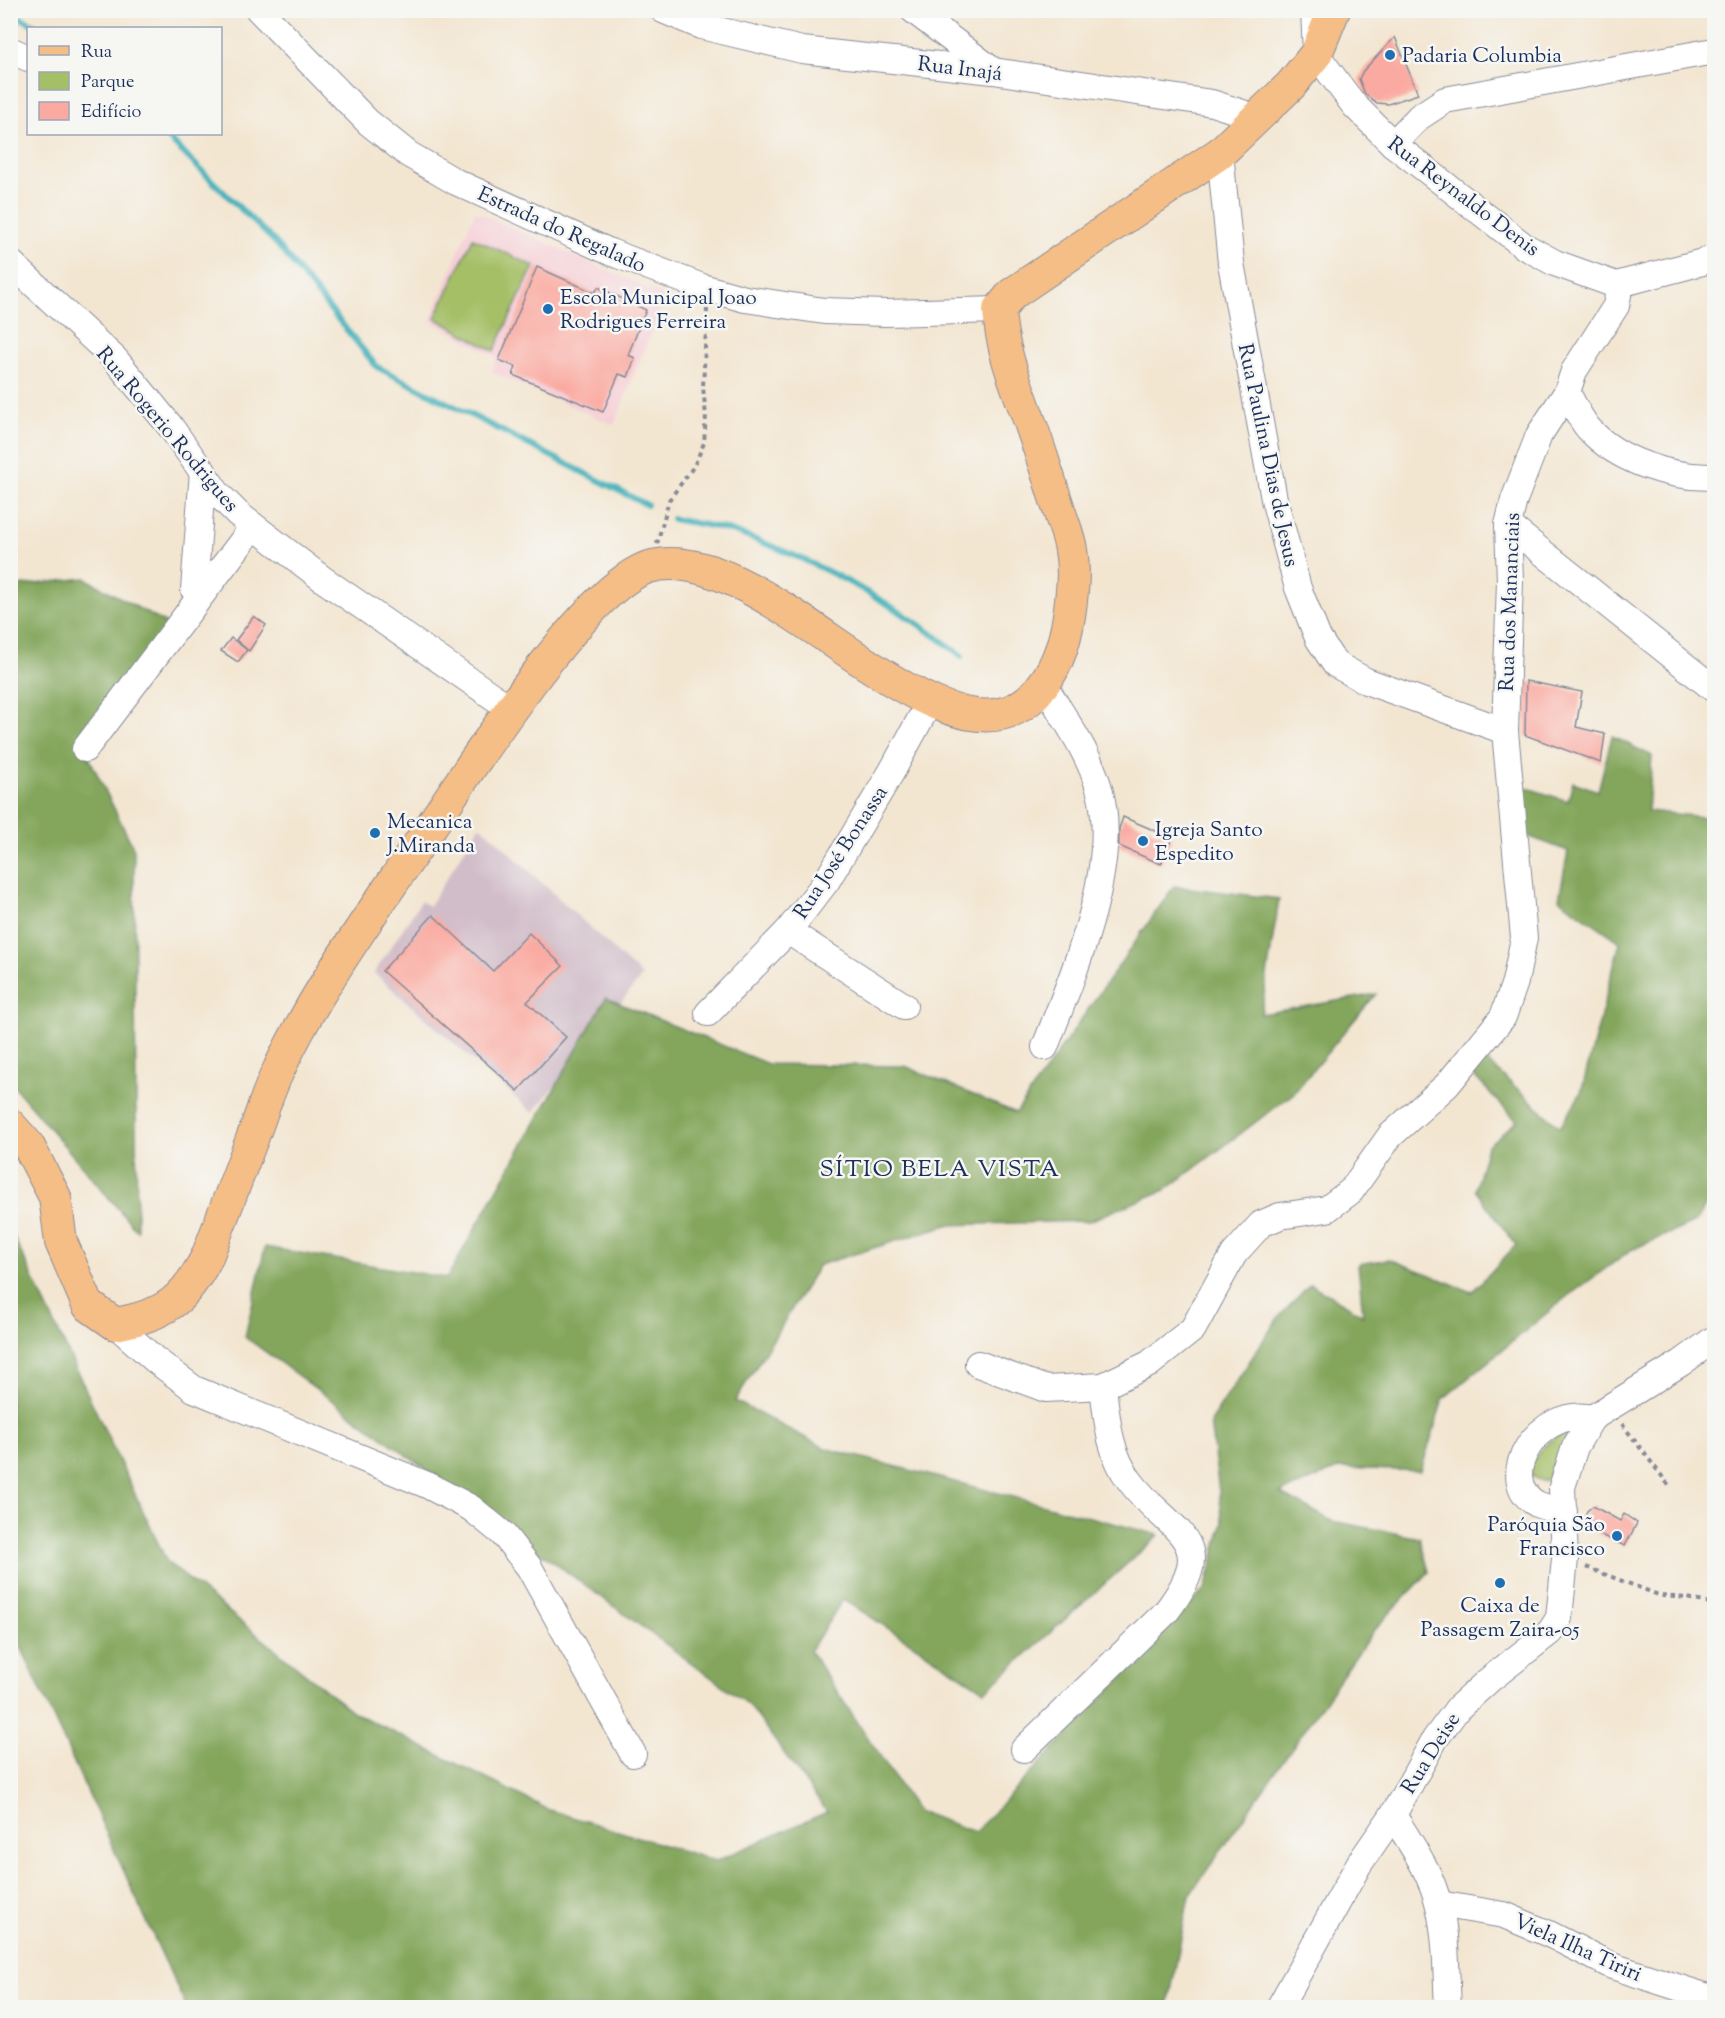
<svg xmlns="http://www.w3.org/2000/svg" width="1725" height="2018" viewBox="0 0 1725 2018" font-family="'Sorts Mill Goudy',serif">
  <rect width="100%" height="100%" fill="#f6f6f2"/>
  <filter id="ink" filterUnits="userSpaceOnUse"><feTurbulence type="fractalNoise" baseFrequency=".0167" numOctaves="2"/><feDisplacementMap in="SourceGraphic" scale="12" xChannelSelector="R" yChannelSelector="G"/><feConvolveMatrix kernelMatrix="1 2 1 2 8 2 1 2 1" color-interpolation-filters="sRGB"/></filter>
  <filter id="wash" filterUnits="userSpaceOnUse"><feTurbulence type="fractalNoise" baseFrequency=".008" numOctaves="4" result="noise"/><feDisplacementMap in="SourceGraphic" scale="24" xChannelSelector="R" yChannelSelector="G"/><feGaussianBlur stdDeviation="1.35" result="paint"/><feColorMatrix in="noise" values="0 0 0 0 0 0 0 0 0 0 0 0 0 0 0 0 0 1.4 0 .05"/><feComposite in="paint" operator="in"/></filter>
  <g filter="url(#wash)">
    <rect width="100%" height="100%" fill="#f3e6d1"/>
    <path fill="#f6cfd7" d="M475,211L665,296L614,425L492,372L496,357L430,321Z"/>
    <path fill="#d1bdc9" d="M480,825L642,976L533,1113L374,973L421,901L429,906Z"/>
    <g fill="#a4bf66" stroke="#607762" stroke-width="1.5">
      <path d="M473,238L534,266L494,351L435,318Z"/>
      <path d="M1570,1433L1551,1481H1541L1532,1476L1529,1467C1540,1450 1549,1436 1570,1433Z"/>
    </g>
    <g fill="#83a65b" stroke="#4f6a5c" stroke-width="1.5">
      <path d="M85,578L172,627L79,737L134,849L137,1231L11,1083L10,587Z"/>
      <path d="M1612,736L1652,756L1648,811L1711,818L1714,822V1191L1696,1222L1631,1250L1564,1299L1443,1399L1421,1471L1340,1468L1280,1493L1332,1521L1420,1538L1429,1572L1374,1630L1189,1896L1168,2007H186L11,1625L10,1229L167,1562L353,1712L549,1810L716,1861L827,1812L749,1705L245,1337L265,1247L447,1278L606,998L768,1064L905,1066L1016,1113L1174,886L1279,899L1261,1014L1376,994L1294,1093L1167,1189L1089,1221L947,1225L819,1265L735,1401L825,1448L1159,1535L985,1691L843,1599L810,1651L917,1811L975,1832L1205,1589L1223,1523L1210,1422L1278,1318L1310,1284L1363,1315L1358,1264L1390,1259L1472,1292L1516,1245L1475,1190L1487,1146L1517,1121L1470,1072L1482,1057L1560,1127L1581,1093L1620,942L1559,899L1568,851L1519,833L1518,785L1568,801L1573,782L1598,791Z"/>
    </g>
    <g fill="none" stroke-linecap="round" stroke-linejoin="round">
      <g stroke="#40b0ba" stroke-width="6">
        <path d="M10,13L41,28"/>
        <path d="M164,134L276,243L377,367L647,505"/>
        <path d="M673,519C691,523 710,525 728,530C812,558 893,602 962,656"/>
      </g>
    </g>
    <g id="blocks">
      <g fill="#faaaa1">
        <path d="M1395,37L1418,94L1388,104L1377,103L1365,94L1359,79L1363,71Z"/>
        <path d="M537,267L595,293L598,287L646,310L628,355L635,358L628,377L619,374L603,412L513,375L516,367L499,360Z"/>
        <path d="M254,616L266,625L249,651L236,640Z"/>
        <path d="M231,638L247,650L238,662L221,651Z"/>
        <path d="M1526,681L1582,692L1576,727L1605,734L1601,763L1525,735Z"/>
        <path d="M1123,817L1172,838L1161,864L1119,846V829Z"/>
        <path d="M433,915L493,971L529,933L563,966L527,1002L566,1037L518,1091L382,971Z"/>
        <path d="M1593,1506L1620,1521L1624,1514L1637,1523L1625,1546L1581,1526L1587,1511Z"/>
      </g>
    </g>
  </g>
  <g filter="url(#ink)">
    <use href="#blocks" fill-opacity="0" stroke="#878a98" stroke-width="1.5"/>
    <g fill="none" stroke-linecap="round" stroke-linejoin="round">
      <defs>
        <g id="minor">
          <path d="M259,10L368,122L408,154L456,182L610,252L702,287L745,299L824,311L886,313L999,310"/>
          <path d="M663,10L701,26L802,50L993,71L1212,103L1258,118"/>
          <path d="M913,10L992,70"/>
          <path d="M1314,10L1316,54L1354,105L1393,144L1524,246L1555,263L1616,285L1714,259"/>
          <path d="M10,50L28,58"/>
          <path d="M1393,144L1419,117L1445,100L1714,51"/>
          <path d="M1220,153L1231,263L1274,499L1298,588L1318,638L1335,664L1366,681L1505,731"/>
          <path d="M10,262L115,359L170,426L218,494L238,514L324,580L511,709"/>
          <path d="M1567,392C1573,404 1579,417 1588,428C1617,461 1671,478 1714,477"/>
          <path d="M1508,525L1714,689"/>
          <path d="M194,590L203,471"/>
          <path d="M1043,683C1063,717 1090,753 1100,792C1120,867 1072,977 1045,1047"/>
          <path d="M85,749L253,527"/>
          <path d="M788,931L904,1006"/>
          <path d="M708,1013L788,931L826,882L892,771L929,703"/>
          <path d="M115,1324L154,1359L194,1389L427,1485L471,1508L503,1534L529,1567L633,1754"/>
          <path d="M978,1364L1046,1389L1103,1386L1149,1364L1193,1329L1234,1254L1261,1224L1280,1216L1327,1209L1351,1191L1390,1136L1447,1085L1503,1017L1515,982L1524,938L1505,731L1510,581L1508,525L1514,500L1539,435L1567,392L1574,371L1616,306L1618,295L1616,285"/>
          <path d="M1564,1511C1555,1509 1545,1508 1537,1504C1492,1479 1540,1405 1592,1418"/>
          <path d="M1024,1749L1166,1612C1223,1537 1170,1535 1130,1481C1109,1453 1107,1420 1103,1386"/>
          <path d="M1393,1815C1411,1844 1431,1872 1439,1906C1447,1939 1446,1974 1448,2008"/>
          <path d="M1439,1904L1504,1915L1549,1934L1612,1966L1714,1999"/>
          <path d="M1279,2008L1359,1864L1393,1815L1435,1739L1458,1708L1489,1680L1550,1632L1559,1618L1565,1559L1562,1487L1575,1447L1592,1418L1681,1363L1714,1339"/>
        </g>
        <path id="major" d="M10,1125L28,1145L55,1197L61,1242L88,1305L115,1324C165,1315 184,1301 207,1257C222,1218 237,1179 252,1139C261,1116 268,1091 279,1069C317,988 371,915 421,841C462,781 584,586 649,567C764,533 947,793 1037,692C1055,672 1065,643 1069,616C1072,594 1075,572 1071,550C1069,536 1063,523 1059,510C1048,475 1037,440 1024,406C1012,374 1001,344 999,310L1012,294L1220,153L1291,85L1316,54L1334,10"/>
      </defs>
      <use href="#minor" stroke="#878a98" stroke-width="28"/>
      <use href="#major" stroke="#878a98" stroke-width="34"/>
      <g stroke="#878a98" stroke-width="4" stroke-dasharray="4.5 4.5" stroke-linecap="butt">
        <path d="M657,544L669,500L694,466L704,443L706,416L703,387L707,309"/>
        <path d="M1622,1424L1671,1488"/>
        <path d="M1586,1567L1661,1596L1688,1598L1714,1605"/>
      </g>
      <use href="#minor" stroke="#fff" stroke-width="26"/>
      <use href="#major" stroke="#f6be87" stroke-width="32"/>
    </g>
  </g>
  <g fill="#1f6fb2" stroke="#f6f6f2" stroke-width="2">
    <circle cx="1390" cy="55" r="6"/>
    <circle cx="548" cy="309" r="6"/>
    <circle cx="375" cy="833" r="6"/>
    <circle cx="1143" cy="841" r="6"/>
    <circle cx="1617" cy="1536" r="6"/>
    <circle cx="1500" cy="1583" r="6"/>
  </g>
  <g text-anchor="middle" stroke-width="5" stroke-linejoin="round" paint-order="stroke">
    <g font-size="21" fill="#1b2f5e" stroke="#f6f6f2" text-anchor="start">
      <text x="1402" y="62">Padaria Columbia</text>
      <text x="560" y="304">Escola Municipal Joao<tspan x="560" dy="24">Rodrigues Ferreira</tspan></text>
      <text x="387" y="828">Mecanica<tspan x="387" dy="24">J.Miranda</tspan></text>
      <text x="1155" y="836">Igreja Santo<tspan x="1155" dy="24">Espedito</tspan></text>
      <text x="1605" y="1531" text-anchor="end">Paróquia São<tspan x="1605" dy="24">Francisco</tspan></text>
      <text x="1500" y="1612" text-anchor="middle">Caixa de<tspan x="1500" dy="24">Passagem Zaira-05</tspan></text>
    </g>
    <g font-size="21" fill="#1b2f5e" stroke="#f6f6f2">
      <text transform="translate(960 68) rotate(7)" y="7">Rua Inajá</text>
      <text transform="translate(1464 196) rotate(37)" y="7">Rua Reynaldo Denis</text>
      <text transform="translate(562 229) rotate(24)" y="7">Estrada do Regalado</text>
      <text transform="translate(168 429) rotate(50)" y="7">Rua Rogerio Rodrigues</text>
      <text transform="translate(1269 455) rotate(78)" y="7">Rua Paulina Dias de Jesus</text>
      <text transform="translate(1509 602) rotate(-88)" y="7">Rua dos Mananciais</text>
      <text transform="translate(840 852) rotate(-57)" y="7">Rua José Bonassa</text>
      <text transform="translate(1430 1753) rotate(-58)" y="7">Rua Deise</text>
      <text transform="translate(1578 1947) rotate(24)" y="7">Viela Ilha Tiriri</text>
    </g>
    <g font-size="24" letter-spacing="1.5" fill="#1b2f5e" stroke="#f6f6f2">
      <text x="940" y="1176">SÍTIO BELA VISTA</text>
    </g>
  </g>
  <rect width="1725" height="2018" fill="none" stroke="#f6f6f2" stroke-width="36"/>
  <rect x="27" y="27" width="195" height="108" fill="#f6f6f2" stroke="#9ea6b7" stroke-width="1.5"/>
  <rect x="39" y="46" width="30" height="9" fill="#f6be87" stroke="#9ea6b7" stroke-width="1.5"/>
  <text x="81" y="57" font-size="18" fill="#1b2f5e">Rua</text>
  <rect x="39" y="72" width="30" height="18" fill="#a4bf66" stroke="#9ea6b7" stroke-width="1.5"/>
  <text x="81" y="87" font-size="18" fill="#1b2f5e">Parque</text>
  <rect x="39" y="102" width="30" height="18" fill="#faaaa1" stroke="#9ea6b7" stroke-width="1.5"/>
  <text x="81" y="117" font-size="18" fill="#1b2f5e">Edifício</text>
</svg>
